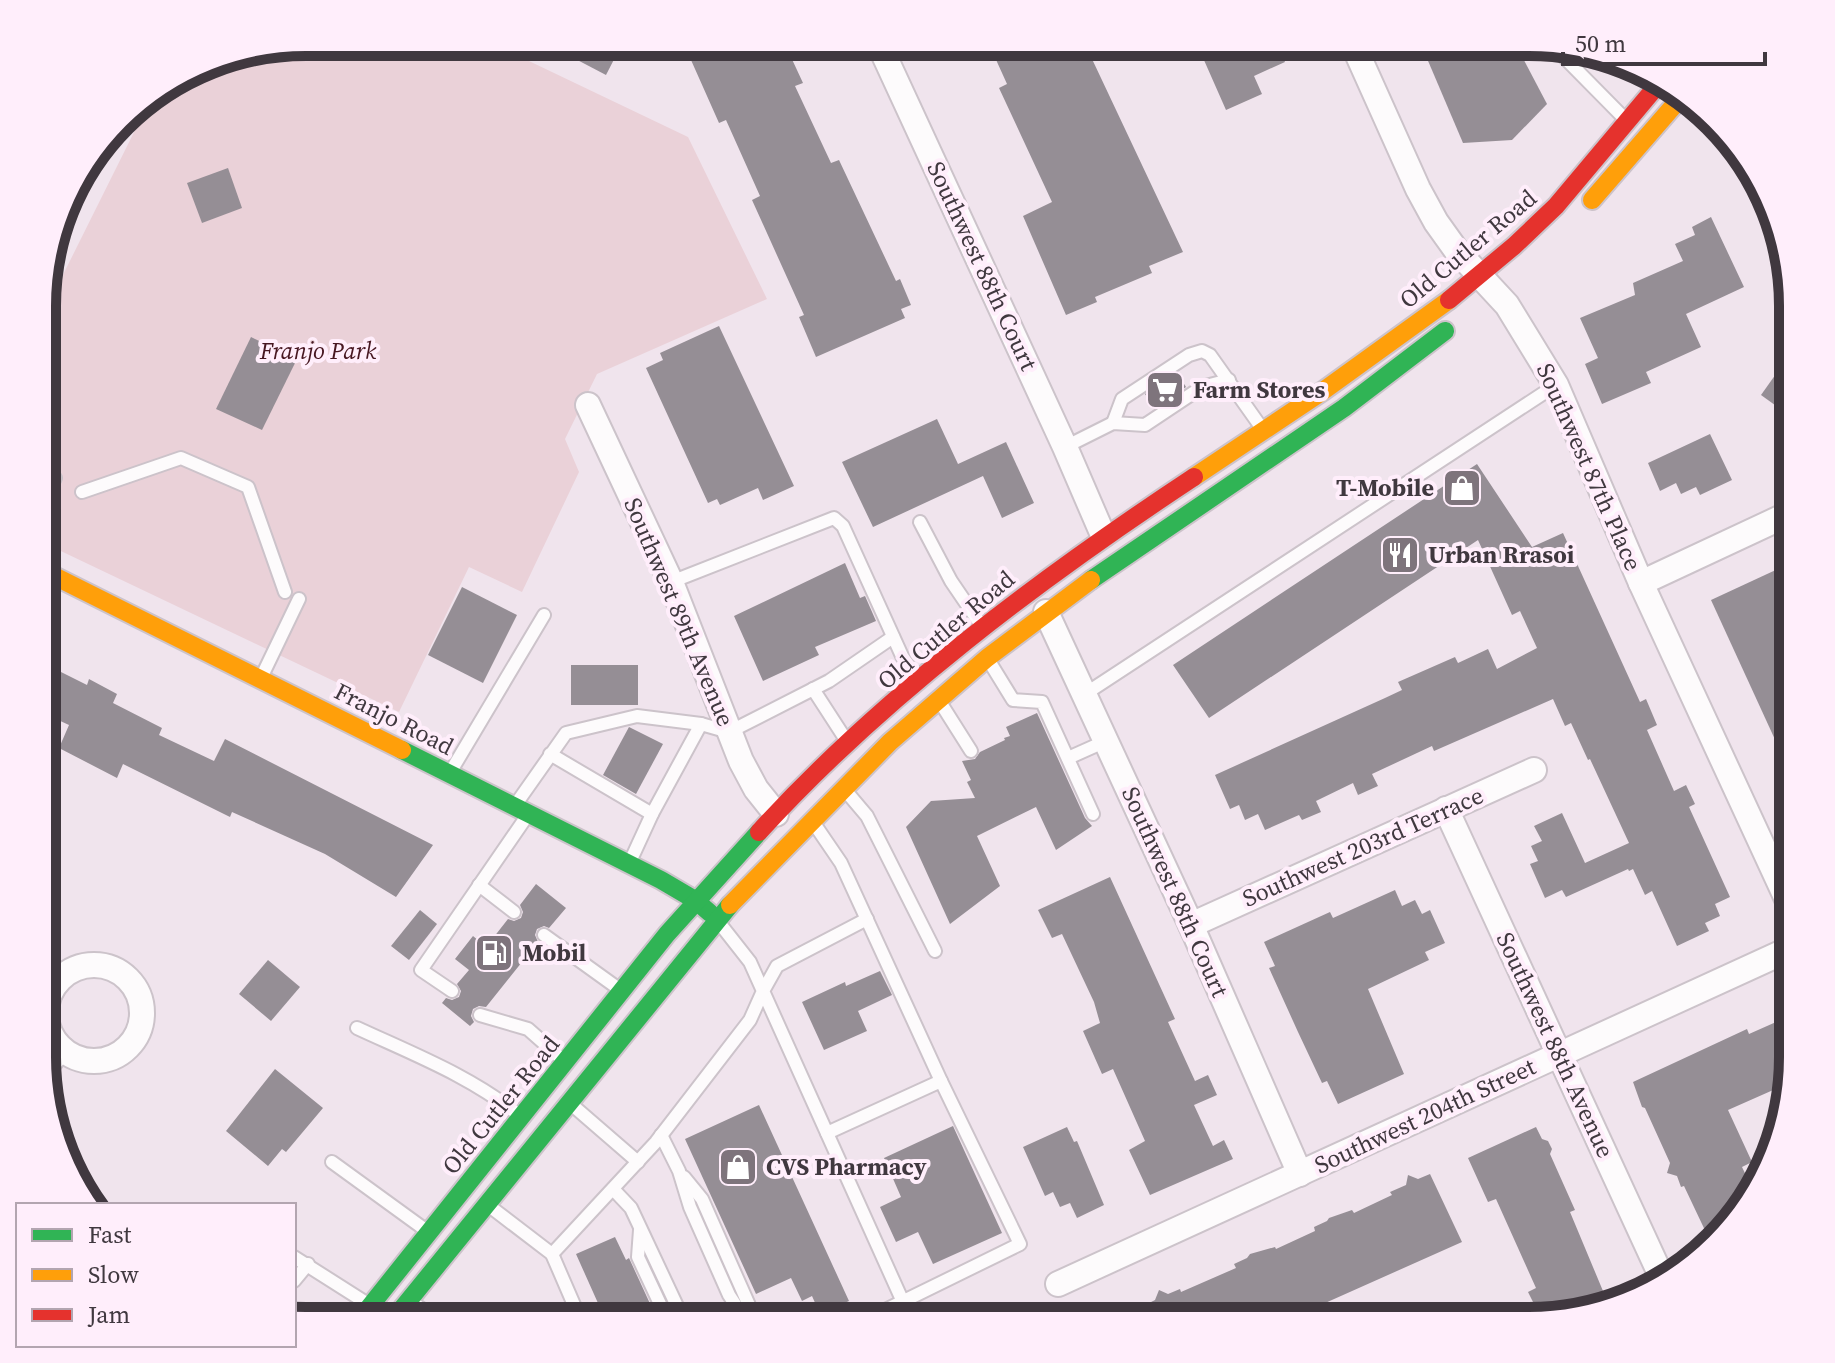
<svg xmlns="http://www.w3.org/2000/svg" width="1835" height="1363" viewBox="0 0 1835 1363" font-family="'Source Serif 4',serif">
  <rect width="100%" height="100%" fill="#f0e4ed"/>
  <path fill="#ead1d8" d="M306,42H489L688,137L767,299L597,374L565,439L579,472L522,592L469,567L399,712L44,543V313L152,96L221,56Z"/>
  <g fill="#958e95">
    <path d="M543,42H623L606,75Z"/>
    <path d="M683,42H784L803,83L795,86L831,163L839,160L896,281L900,279L911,305L901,309L905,318L816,357L799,317L804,315L752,200L760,196L726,120L719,123Z"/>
    <path d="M988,42H1084L1183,252L1149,266L1152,273L1095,297L1097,302L1066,315L1023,216L1052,202L999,88L1007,84Z"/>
    <path d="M1196,42H1276L1285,62L1254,76L1262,94L1226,110Z"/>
    <path d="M1420,42L1515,43L1547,104L1512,140L1463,143Z"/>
    <path d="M228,168L242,208L202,223L187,183Z"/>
    <path d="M1711,217L1744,287L1686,314L1701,347L1646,372L1651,383L1602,404L1585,364L1598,358L1580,318L1635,295L1633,283L1683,261L1675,244L1695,235L1692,227Z"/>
    <path d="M719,326L794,486L763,500L758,488L720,505L717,499L708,503L646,368L663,360L660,353Z"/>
    <path d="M251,337L297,359L262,430L216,409Z"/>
    <path d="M1793,350V418L1761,395Z"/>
    <path d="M1177,373L1186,387L1155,408L1145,394Z"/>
    <path d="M937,419L958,464L1006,442L1034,503L1002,518L983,476L873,527L842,462Z"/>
    <path d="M1710,434L1732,480L1700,495L1696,487L1681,494L1676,483L1660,491L1648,463Z"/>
    <path d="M1477,464L1532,547L1563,533L1640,702L1646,699L1657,725L1647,730L1674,791L1686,785L1695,804L1689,807L1730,897L1715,904L1720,916L1705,923L1709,931L1677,946L1652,891L1645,895L1633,869L1629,871L1628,869L1566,897L1562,890L1545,898L1530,864L1538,861L1531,846L1542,841L1534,826L1562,813L1585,863L1629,843L1590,759L1588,760L1571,723L1565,726L1553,699L1434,751L1432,746L1372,774L1378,786L1358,795L1353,783L1316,801L1321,812L1302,820L1299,815L1265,830L1258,814L1245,820L1239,805L1230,809L1215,775L1385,698L1402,690L1398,682L1455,657L1458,663L1488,649L1497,669L1537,648L1520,611L1512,615L1478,540L1209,718L1173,665Z"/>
    <path d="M845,563L860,598L865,596L876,621L815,647L819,655L763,681L734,616Z"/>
    <path d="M1780,568L1793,595V779L1711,600Z"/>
    <path d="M462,587L517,615L483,683L428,655Z"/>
    <path d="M43,663L87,685L89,679L117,694L113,703L162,728L159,735L214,761L225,739L433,845L396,897L325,854L232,812L230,817L123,764L117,778L59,748L69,725L43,713Z"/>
    <rect x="571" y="665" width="67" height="40"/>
    <path d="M1037,713L1085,818L1092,826L1056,850L1036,807L977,836L1000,886L950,924L906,827L931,801L975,798L967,782L971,780L962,761L975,759L980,752L1005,740L1004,738L1010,736L1006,727Z"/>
    <path d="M629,727L663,744L636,794L603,775Z"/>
    <path d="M1110,877L1175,1019L1168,1022L1195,1081L1208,1075L1217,1095L1194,1105L1213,1146L1224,1140L1233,1159L1150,1195L1129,1150L1145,1141L1113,1069L1102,1074L1083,1031L1100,1023L1094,1002L1062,934L1052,938L1038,910Z"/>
    <path d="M536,884L566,908L549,928L544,926L537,929L535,935L538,942L486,1007L479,1006L473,1009L471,1016L474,1022L470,1026L442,1003L446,998L452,1000L459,997L461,991L457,984L469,970L455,959L473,936L486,947L508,919L514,921L521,918L523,912L520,905Z"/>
    <path d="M1395,890L1402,906L1415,900L1422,914L1430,910L1445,943L1425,952L1429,960L1368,989L1404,1074L1338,1104L1327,1081L1322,1083L1298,1032L1269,968L1275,966L1264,942L1330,912L1333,918Z"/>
    <path d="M420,910L437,924L409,960L391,946Z"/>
    <path d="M268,960L300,987L271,1021L239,994Z"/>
    <path d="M880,971L892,995L858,1011L867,1031L824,1050L802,1002L845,982L846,986Z"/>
    <path d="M1792,1015L1791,1082L1728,1110L1752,1162L1742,1167L1753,1190L1728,1231L1711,1243L1684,1186L1681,1187L1677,1176L1667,1173L1670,1163L1645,1108L1642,1107L1633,1082L1747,1029L1749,1034Z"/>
    <path d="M275,1069L323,1108L286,1152L282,1149L268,1166L226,1131Z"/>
    <path d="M759,1105L849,1301L820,1314L812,1296L802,1301L791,1278L756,1294L685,1139Z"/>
    <path d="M953,1126L1002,1233L933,1264L918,1232L896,1242L880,1207L901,1197L884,1158Z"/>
    <path d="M1067,1127L1074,1142L1077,1141L1104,1205L1077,1218L1070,1203L1060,1207L1053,1192L1045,1196L1023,1147Z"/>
    <path d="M1536,1127L1542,1139L1548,1141L1552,1149L1550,1154L1575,1210L1570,1212L1608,1303L1541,1318L1528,1292L1536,1288L1496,1199L1488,1202L1468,1158Z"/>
    <path d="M1430,1174L1462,1242L1305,1312L1306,1314L1290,1321H1149L1143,1306L1155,1300L1159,1290L1168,1294L1180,1289L1181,1292L1236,1268L1234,1264L1247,1258L1250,1254L1275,1247L1276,1249L1315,1231L1314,1227L1327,1221L1329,1218L1352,1210L1354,1213L1392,1195L1390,1192L1406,1185L1408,1175L1418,1179Z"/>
    <path d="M615,1237L626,1260L629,1258L658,1321H606L576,1254Z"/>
  </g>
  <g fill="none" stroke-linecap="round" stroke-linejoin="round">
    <defs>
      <g id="lane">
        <path d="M1551,44L1626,120"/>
        <path d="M1113,423L1122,399L1189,355L1202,351L1210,355L1261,427"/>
        <path d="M1065,447L1113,423L1145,425L1202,387L1229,380"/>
        <path d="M82,492L181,458L248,487L285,592"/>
        <path d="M44,502L55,478"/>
        <path d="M920,522L951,581L983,628"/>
        <path d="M671,582L834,518L843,526L902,656L918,681"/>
        <path d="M989,661L1013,700L1042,702L1093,814"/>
        <path d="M261,678L299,599"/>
        <path d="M813,689L848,743"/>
        <path d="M1085,694L1556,385"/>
        <path d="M940,702L971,751"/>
        <path d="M550,754L652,814L629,864"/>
        <path d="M1068,758L1106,741"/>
        <path d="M451,771L544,615"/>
        <path d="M845,790L867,816L935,951"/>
        <path d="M516,804L566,733L637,716L701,724L729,732L829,681L893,637"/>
        <path d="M652,814L701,724"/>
        <path d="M813,822L841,863L941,1081L1020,1244L863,1321"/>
        <path d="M479,885L514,912"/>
        <path d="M867,919L777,966L763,991L903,1302"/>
        <path d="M544,935L619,989"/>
        <path d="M452,991L421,970L527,816"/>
        <path d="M480,1015L528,1029L563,1060"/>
        <path d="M357,1028C413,1054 473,1077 521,1117"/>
        <path d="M571,1104L638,1162"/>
        <path d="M827,1133L941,1081"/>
        <path d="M661,1135L679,1171L690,1207L729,1295L742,1315L750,1321"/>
        <path d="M332,1162L427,1231"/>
        <path d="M684,1177L702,1199L756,1321"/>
        <path d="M613,1189L631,1208L684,1321"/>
        <path d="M488,1205L552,1254L581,1321"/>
        <path d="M640,1230L638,1257L668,1321"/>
        <path d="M552,1254L656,1142L750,1020L763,991L750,962L717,920"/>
        <path d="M294,1257L368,1304"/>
        <path d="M294,1281L308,1264"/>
        <path d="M412,1302L439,1321"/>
      </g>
      <g id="street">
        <path d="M878,42L1065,447L1103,535"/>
        <path d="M1352,42L1418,189L1436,222L1456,250L1507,305L1556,385L1641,583L1793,912"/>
        <path d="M588,405L671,582L741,761L756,789L776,814"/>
        <path d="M1641,583L1793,512"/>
        <path d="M1046,612L1191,925L1300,1174"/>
        <path d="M1446,809L1663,1280"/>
        <path d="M1191,925L1534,770"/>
        <circle cx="94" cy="1013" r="48"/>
        <path d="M43,1070L61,1048"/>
        <path d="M1058,1284L1792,948"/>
      </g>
      <g id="fast">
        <path d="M1091,580L1344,408L1445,331"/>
        <path d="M402,750L661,880L695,900L710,913"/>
        <path d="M359,1320L667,934L759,832"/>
        <path d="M392,1321L730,905"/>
      </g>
      <g id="slow">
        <path d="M1592,200L1683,95"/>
        <path d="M1194,477L1323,391L1449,300"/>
        <path d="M44,571L402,750"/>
        <path d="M730,905L890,742L987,658L1091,580"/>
      </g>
      <g id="jam">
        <path d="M1449,300L1514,246L1556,206L1661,81"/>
        <path d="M759,832C883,696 1041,578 1194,477"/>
      </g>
    </defs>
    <use href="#lane" stroke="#ccc3ca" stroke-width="16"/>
    <use href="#street" stroke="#ccc3ca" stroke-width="28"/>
    <use href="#fast" stroke="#ccc3ca" stroke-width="22"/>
    <use href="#slow" stroke="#ccc3ca" stroke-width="22"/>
    <use href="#jam" stroke="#ccc3ca" stroke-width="22"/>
    <use href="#lane" stroke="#fdfbfc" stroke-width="12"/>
    <use href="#street" stroke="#fdfbfc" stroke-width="24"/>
    <use href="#fast" stroke="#30b455" stroke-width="18"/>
    <use href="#slow" stroke="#ff9f0a" stroke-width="18"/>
    <use href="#jam" stroke="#e5322d" stroke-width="18"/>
  </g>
  <defs>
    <symbol id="supermarket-square" viewBox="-11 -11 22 22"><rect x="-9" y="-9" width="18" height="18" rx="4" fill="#7e747c" stroke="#ffeefb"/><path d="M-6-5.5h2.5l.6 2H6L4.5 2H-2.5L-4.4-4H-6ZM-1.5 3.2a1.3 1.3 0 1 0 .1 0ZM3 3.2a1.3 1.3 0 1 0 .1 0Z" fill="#fff"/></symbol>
    <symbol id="shop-square" viewBox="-11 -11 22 22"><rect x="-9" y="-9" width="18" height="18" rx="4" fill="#7e747c" stroke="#ffeefb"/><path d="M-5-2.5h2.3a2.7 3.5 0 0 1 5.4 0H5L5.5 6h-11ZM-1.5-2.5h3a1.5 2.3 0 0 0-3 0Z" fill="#fff"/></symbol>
    <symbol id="restaurant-square" viewBox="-11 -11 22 22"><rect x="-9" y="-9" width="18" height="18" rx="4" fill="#7e747c" stroke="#ffeefb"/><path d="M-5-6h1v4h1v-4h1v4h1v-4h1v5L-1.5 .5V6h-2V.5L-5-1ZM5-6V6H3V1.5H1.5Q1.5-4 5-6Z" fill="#fff"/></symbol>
    <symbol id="fuel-square" viewBox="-11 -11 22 22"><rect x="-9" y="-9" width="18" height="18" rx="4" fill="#7e747c" stroke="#ffeefb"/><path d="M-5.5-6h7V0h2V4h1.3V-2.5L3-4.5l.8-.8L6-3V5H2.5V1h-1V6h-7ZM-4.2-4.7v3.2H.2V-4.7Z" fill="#fff"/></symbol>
  </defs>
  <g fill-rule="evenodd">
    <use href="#supermarket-square" x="1143" y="368" width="44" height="44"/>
    <use href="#shop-square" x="1440" y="466" width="44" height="44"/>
    <use href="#restaurant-square" x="1378" y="533" width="44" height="44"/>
    <use href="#fuel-square" x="472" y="931" width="44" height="44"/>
    <use href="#shop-square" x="716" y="1145" width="44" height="44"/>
  </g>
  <g text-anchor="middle" stroke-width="8" stroke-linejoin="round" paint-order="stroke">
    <g font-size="24" fill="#40383f" stroke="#ffeefb">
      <text transform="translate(1468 249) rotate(-40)" y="8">Old Cutler Road</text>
      <text transform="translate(982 266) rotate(65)" y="8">Southwest 88th Court</text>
      <text transform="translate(1589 467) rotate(66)" y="8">Southwest 87th Place</text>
      <text transform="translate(679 612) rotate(67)" y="8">Southwest 89th Avenue</text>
      <text transform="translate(946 630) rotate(-40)" y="8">Old Cutler Road</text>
      <text transform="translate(394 719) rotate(27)" y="8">Franjo Road</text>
      <text transform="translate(1363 847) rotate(-24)" y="8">Southwest 203rd Terrace</text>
      <text transform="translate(1175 892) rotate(66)" y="8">Southwest 88th Court</text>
      <text transform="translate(1555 1045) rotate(65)" y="8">Southwest 88th Avenue</text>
      <text transform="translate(501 1105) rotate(-51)" y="8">Old Cutler Road</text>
      <text transform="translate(1425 1116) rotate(-25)" y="8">Southwest 204th Street</text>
    </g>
    <g font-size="24" font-style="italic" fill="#471721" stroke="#ffeefb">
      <text x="318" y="359">Franjo Park</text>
    </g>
    <g font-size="24" font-weight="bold" fill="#40383f" stroke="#ffeefb" text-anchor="start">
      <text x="1193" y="398">Farm Stores</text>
      <text x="1434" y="496" text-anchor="end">T-Mobile</text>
      <text x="1428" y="563">Urban Rrasoi</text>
      <text x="522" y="961">Mobil</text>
      <text x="766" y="1175">CVS Pharmacy</text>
    </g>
  </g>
  <path d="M0 0H1835V1363H0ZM306 56H1529A250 250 0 0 1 1779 306V1057A250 250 0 0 1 1529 1307H306A250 250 0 0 1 56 1057V306A250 250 0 0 1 306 56Z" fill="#ffeefb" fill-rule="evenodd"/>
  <path fill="none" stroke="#40383f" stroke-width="10" d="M306 56H1529A250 250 0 0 1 1779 306V1057A250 250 0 0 1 1529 1307H306A250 250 0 0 1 56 1057V306A250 250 0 0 1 306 56Z"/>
  <rect x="16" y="1203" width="280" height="144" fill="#ffeefb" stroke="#b3a5b0" stroke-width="2"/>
  <rect x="32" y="1229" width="40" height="12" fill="#30b455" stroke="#b3a5b0" stroke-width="2"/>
  <text x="88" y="1243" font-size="24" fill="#40383f">Fast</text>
  <rect x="32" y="1269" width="40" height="12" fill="#ff9f0a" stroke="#b3a5b0" stroke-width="2"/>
  <text x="88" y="1283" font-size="24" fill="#40383f">Slow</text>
  <rect x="32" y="1309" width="40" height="12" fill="#e5322d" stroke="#b3a5b0" stroke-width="2"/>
  <text x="88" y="1323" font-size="24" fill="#40383f">Jam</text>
  <path d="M1563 52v12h202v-12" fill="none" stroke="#40383f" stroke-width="4"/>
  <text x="1575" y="52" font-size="24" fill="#40383f" stroke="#ffeefb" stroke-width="6" paint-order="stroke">50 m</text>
</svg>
